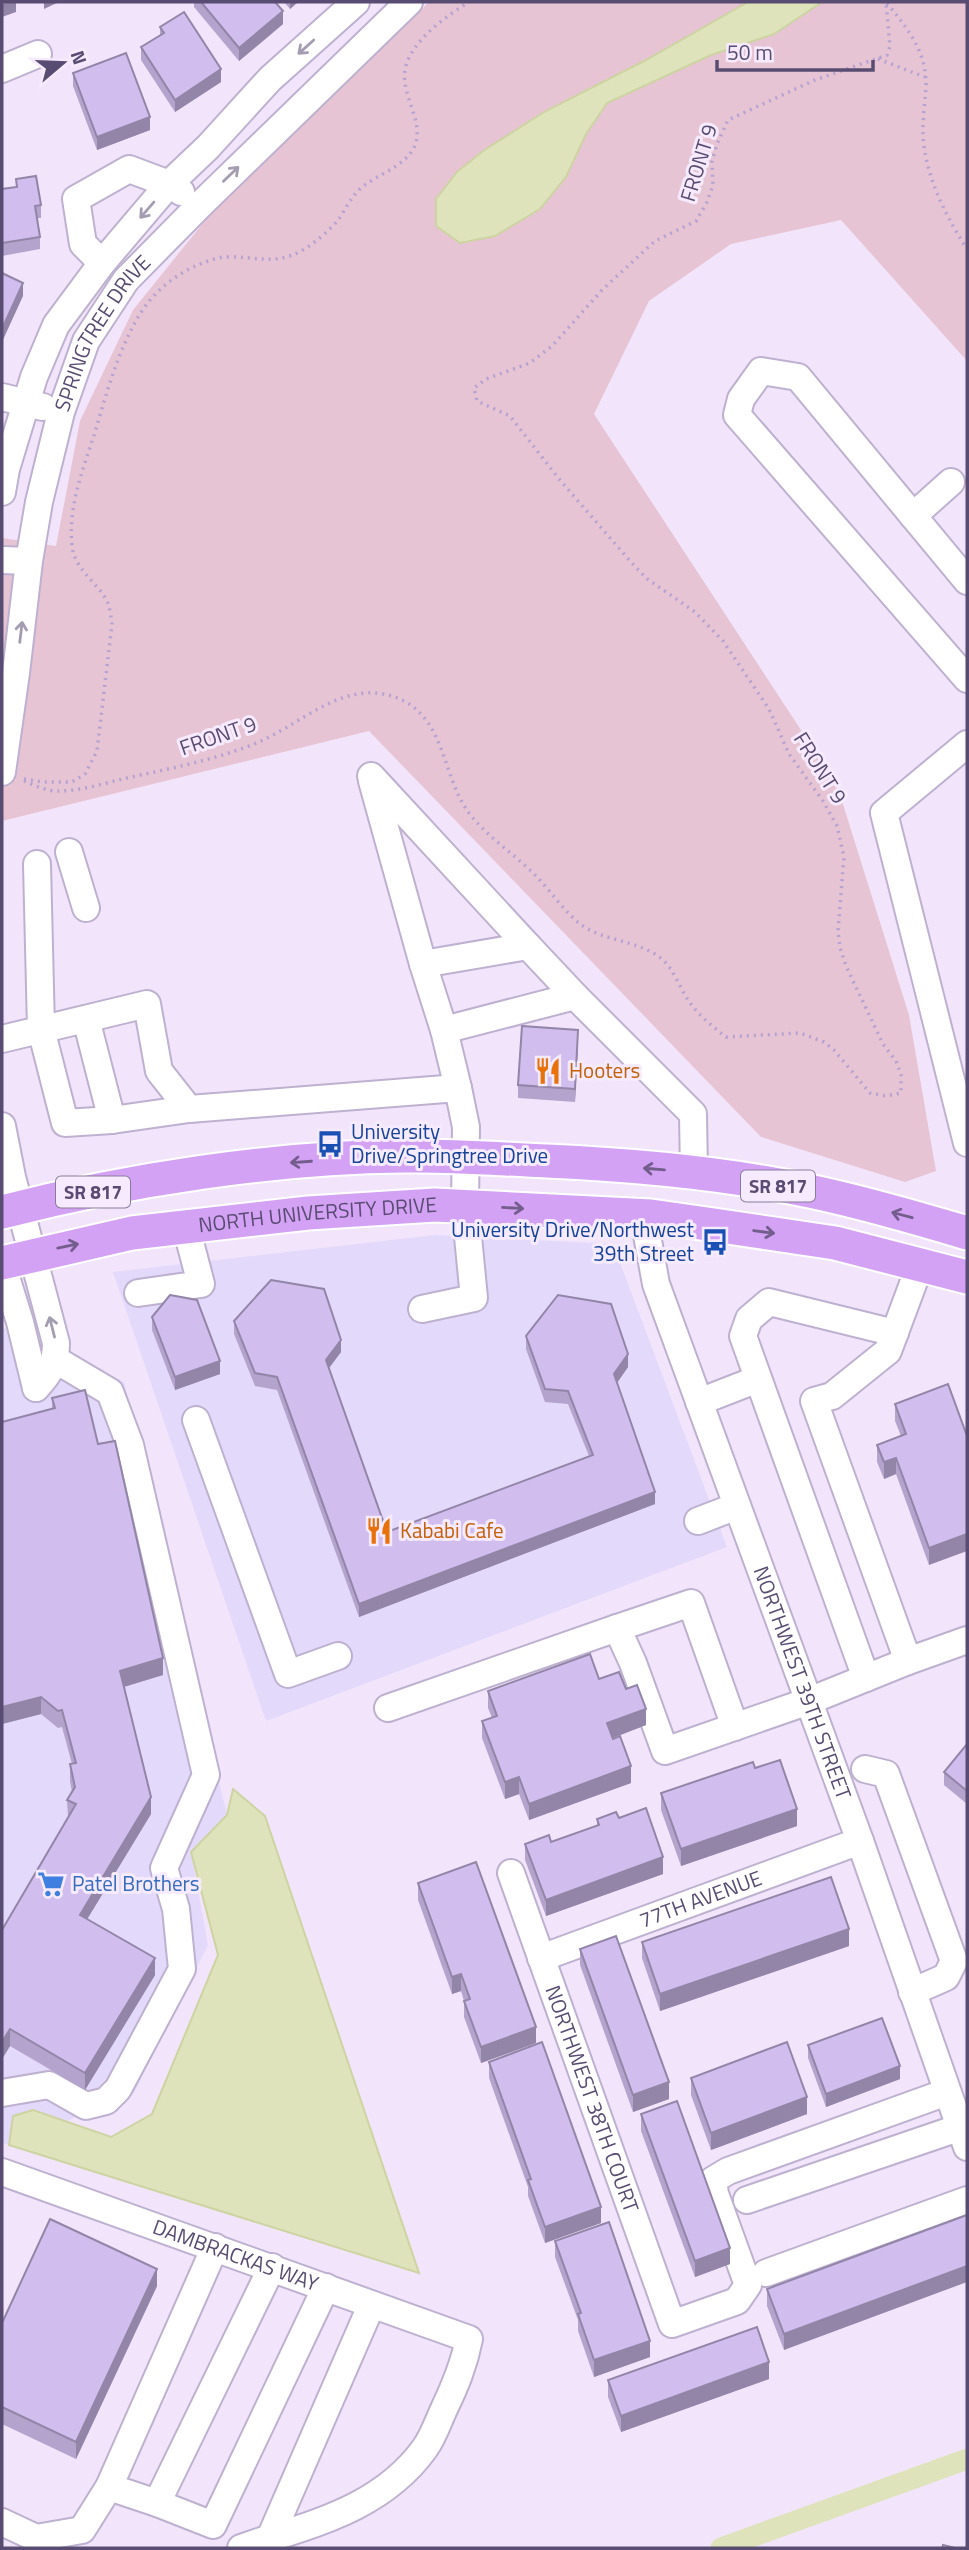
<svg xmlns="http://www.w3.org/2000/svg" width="969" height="2550" viewBox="0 0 969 2550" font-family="'Titillium Web',sans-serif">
  <rect width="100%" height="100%" fill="#f2e5fb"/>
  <g fill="#e3d9fa">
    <path d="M435,1235L613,1244L727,1547L266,1721L113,1272Z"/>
    <path d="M2,1327L124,1382L227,1815L191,1852L208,1945L134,2093L9,2145L2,2143Z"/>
  </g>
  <path fill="#e7c4d3" d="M429,2H967V361L841,220L731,244L649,301L594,414L837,785L909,1015L936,1171L905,1182L761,1137L369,731L2,821V538L56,546L80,421L133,310L212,212Z"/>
  <g fill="#dee3bb" stroke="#cdd4a2" stroke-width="2">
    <path d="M748,2H822L774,34L711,55L607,103L586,134L566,177L540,209L495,236L460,243L436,226V199L457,172L483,151L544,112L646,60Z"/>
    <path d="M233,1789L265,1816L419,2273L9,2145L13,2116L33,2110L111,2137L152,2114L218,1955L191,1852L227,1815Z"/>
  </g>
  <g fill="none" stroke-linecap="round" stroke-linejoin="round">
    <path stroke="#dee3bb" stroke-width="21" d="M721,2548L967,2459"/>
    <defs>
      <g id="minor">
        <path d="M2,69L38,54"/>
        <path d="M102,263L83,244L76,199L129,169L169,184L181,192"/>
        <path d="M2,397L43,407"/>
        <path d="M2,492L6,469L34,377L56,325L102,263L169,184L208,147L270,79L356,2"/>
        <path d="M913,516L951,482"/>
        <path d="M2,560L29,561"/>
        <path d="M967,581L798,377L761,371L741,399L737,415L967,679"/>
        <path d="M967,744L884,813L967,1143"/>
        <path id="s1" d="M2,772L16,673L29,561L39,502L61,412L86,341L126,280L200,205L409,2"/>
        <path d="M371,776L528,946L423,964"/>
        <path d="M372,781L423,964L444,1030L458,1088"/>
        <path d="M69,852L86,908"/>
        <path d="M37,864L41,1029L65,1123L112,1120"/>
        <path d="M575,996L693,1114L694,1173"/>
        <path d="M86,1019L112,1120L189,1109"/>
        <path d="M444,1030L575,996L528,946"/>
        <path d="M2,1039L147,1004L159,1071L189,1109L458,1088L466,1127L465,1206L474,1298L422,1309"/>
        <path d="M2,1126L12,1177L56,1343C56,1363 50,1373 36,1388"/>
        <path id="s2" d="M651,1216L647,1235L656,1284L860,1841L967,2147"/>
        <path d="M2,1264L20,1322L36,1388"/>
        <path d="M138,1293L201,1284L186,1227"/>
        <path d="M699,1402L758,1379"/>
        <path d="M196,1420L288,1674L338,1656"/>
        <path d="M698,1521L737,1506"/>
        <path d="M908,1661L967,1640"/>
        <path d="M866,1678L743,1336L749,1319L769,1302L895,1333"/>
        <path d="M388,1708L617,1628"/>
        <path d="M735,1727L691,1603L617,1628L633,1663L665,1751L809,1701L908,1661L814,1401L832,1396L888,1351L920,1265"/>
        <path d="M865,1769L886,1774L954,1961L946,1977L912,1992"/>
        <path id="s3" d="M511,1873L672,2324L737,2301L748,2285L715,2194L713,2180L728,2171L947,2092"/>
        <path id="s4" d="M541,1958L860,1841"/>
        <path d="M2,2093L49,2085L86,2106L106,2101L118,2089L182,1969L176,1909L164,1868L206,1775L130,1445L110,1392L56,1360"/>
        <path id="s5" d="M2,2172L469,2339C464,2365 455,2386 444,2409C438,2422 433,2437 425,2448C388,2500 328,2521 270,2538"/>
        <path d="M747,2200L967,2125"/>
        <path d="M272,2267L157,2503L213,2525L326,2287"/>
        <path d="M766,2273L967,2200"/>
        <path d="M157,2503L109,2487L215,2247"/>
        <path d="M2,2522L36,2538L82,2530L109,2487"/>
        <path d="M241,2548L270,2538L371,2306"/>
      </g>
      <g id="major">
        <path d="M2,1212C126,1180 275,1157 404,1156C451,1155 499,1159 547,1161C636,1165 727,1173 814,1192C865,1203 917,1218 967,1233"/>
        <path id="s6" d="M2,1263L132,1233L308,1213L435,1205L651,1216L714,1225L835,1243L967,1277"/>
      </g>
    </defs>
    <use href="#minor" stroke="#beb1d0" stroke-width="30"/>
    <use href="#major" stroke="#fff" stroke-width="37"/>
    <g stroke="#b4a2d3" stroke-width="3.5" stroke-dasharray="2 5" stroke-linecap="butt">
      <path d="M878,59L925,77"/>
      <path d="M24,779L43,782H72L85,774L97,751L112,624C111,617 110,609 108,603C98,582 75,571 72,546C68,505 83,470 95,432C107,392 118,350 140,314C154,291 176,274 200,264C208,261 218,257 226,257C255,256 275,266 303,250C316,242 330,230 339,219C346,208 351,197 361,188C374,177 392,171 405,159C438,129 392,94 408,60C420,34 447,16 469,2"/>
      <path d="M24,781C34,785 48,792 59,791C81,791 105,783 127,778C168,769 209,761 249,746C300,728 346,672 404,701C446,723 443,779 469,813C488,838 516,855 538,878C553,894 567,916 586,928C610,942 641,941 663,960C674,970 680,988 688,1000C698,1015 712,1026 726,1037L800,1033L824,1042L834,1050L870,1093L886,1096L901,1093V1075L896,1061L883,1044L846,966L840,948L838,931L844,857L837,826L823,801L789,754L769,709L723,641L695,612L646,578L630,561L559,479L510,416L477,401L474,388L486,379L530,363L552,346L603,289L655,241L696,221L707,202L713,185L712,161L717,144L728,120L815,80L887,55L890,46L886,2C907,28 927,51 926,87C925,106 921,127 924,146C929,183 947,218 967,249"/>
    </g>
    <use href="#minor" stroke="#fff" stroke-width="26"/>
    <use href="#major" stroke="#d4a2f5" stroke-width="33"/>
  </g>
  <g fill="#b4a3cd">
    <path d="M194,2H275L283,24L239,61L194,7Z"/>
    <path d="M284,2H298L290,9Z"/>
    <path d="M160,27L221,82L175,112L141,60V47L160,35Z"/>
    <path d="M73,73L150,130L97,150L73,86Z"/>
    <path d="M16,179L41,205V218H37L40,237V249L2,256V189L16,187Z"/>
    <path d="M578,1043L575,1102L518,1098V1085Z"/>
    <path d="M152,1317L220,1374L175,1390L152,1330Z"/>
    <path d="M234,1321L341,1352L329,1368L387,1532L589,1456L568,1404L545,1402L526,1349V1336L628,1367L617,1383L655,1504L359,1617L277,1390L255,1386L234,1334Z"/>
    <path d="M52,1398L98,1444L163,1675L124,1687L151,1814L87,1919L155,1975L85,2090L10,2046L2,2059V1930L68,1817L67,1800L72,1792L70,1781V1764H72L62,1727L58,1728L41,1714L2,1724V1422L52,1409Z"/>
    <path d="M895,1404L967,1436L929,1565L896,1474L884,1479L877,1462V1445L901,1436L895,1421Z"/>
    <path d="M599,1679L626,1689L646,1725L613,1738L631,1783L529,1820L519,1794L505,1799L482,1738V1721L492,1718L488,1708V1691Z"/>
    <path d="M967,1744V1804L944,1785V1772Z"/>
    <path d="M755,1768L797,1826L681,1866L661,1810V1793Z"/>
    <path d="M597,1819L663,1874L546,1916L525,1860V1844L551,1842L597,1826Z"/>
    <path d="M418,1883L536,2043L481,2063L464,2017V2001L461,1991L452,1994L418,1900Z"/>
    <path d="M642,1942L849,1946L660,2011L642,1958Z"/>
    <path d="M580,1949L669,2099L633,2112L580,1965Z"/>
    <path d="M808,2045L900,2079L826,2107L808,2058Z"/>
    <path d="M489,2062L601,2223L545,2243L528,2196V2187L489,2078Z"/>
    <path d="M691,2078L807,2114L711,2150L691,2095Z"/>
    <path d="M641,2114L730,2264L695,2277L641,2131Z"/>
    <path d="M967,2215L784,2350L767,2306V2289Z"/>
    <path d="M555,2241L650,2357L594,2377L578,2331V2320L555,2257Z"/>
    <path d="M157,2286L76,2459L2,2424V2323Z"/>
    <path d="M769,2379L621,2432L608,2397V2380Z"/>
  </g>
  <g fill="#9285a7">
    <path d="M8,2H16V12L2,17V4Z"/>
    <path d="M44,2H59L44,9Z"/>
    <path d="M290,2H298L290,9Z"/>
    <path d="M283,11V24L239,61V48Z"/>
    <path d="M221,69V82L175,112V100Z"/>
    <path d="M150,117V130L97,150V137Z"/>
    <path d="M23,283V296L2,342V329Z"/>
    <path d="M578,1030V1043L575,1102V1089Z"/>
    <path d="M341,1340V1352L326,1372V1360Z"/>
    <path d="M628,1354V1367L614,1387V1374Z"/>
    <path d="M220,1361V1374L175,1390V1377Z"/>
    <path d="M896,1458V1474L884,1479V1462Z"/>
    <path d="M655,1492V1504L359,1617V1604Z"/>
    <path d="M967,1534V1551L929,1565V1548Z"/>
    <path d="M163,1658V1675L120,1688V1671Z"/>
    <path d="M41,1697V1714L2,1724V1707Z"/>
    <path d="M646,1709V1725L607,1740V1723Z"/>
    <path d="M631,1766V1783L529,1820V1804Z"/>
    <path d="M519,1777V1794L505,1799V1782Z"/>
    <path d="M151,1797V1814L80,1931V1915Z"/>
    <path d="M797,1809V1826L681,1866V1849Z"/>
    <path d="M663,1857V1874L546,1916V1900Z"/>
    <path d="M849,1929V1946L660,2011V1994Z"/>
    <path d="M155,1958V1975L85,2090V2073Z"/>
    <path d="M461,1974V1991L452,1994V1977Z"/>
    <path d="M536,2027V2043L481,2063V2047Z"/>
    <path d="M10,2029V2046L2,2059V2042Z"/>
    <path d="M900,2066V2079L826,2107V2094Z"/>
    <path d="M669,2082V2099L633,2112V2095Z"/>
    <path d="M807,2097V2114L711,2150V2133Z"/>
    <path d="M601,2207V2223L545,2243V2227Z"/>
    <path d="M730,2248V2264L695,2277V2261Z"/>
    <path d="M967,2266V2282L784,2350V2334Z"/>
    <path d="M157,2269V2286L76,2459V2442Z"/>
    <path d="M650,2341V2357L594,2377V2360Z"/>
    <path d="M769,2362V2379L621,2432V2416Z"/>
  </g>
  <g fill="#d1beee" stroke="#9285a7" stroke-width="2">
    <path d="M201,2H275L283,11L239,48Z"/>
    <path d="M184,12L221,69L175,100L141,47L164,33L160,27Z"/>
    <path d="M126,53L150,117L97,137L73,73Z"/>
    <path d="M36,176L41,205L35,206L40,237L2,243V189L17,187L16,179Z"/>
    <path d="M2,273L23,283L2,329Z"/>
    <path d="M522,1026L578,1030L575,1089L518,1085Z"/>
    <path d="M271,1280L324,1289L341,1340L326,1360L387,1532L593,1455L568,1391L545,1389L526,1336L558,1295L611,1304L628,1354L614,1374L655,1492L359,1604L277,1377L255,1373L234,1321Z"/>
    <path d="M170,1295L197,1300L220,1361L175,1377L152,1317Z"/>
    <path d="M948,1384L967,1436V1534L929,1548L896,1458L884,1462L877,1445L906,1434L895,1404Z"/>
    <path d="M85,1390L98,1444L115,1441L163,1658L120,1671L151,1797L80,1915L155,1958L85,2073L10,2029L2,2042V1930L76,1804L67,1800L75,1787L70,1764L76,1763L62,1710L58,1711L41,1697L2,1707V1422L55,1408L52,1398Z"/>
    <path d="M590,1654L599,1679L619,1672L626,1689L637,1685L646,1709L607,1723L613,1739L620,1736L631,1766L529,1804L519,1777L505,1782L482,1721L497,1716L488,1691Z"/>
    <path d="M967,1744V1791L944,1772Z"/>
    <path d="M780,1760L797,1809L681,1849L661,1793L753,1762L755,1768Z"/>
    <path d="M646,1808L663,1857L546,1900L525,1844L549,1835L551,1842L599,1825L597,1819L616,1812L619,1818Z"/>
    <path d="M476,1862L536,2027L481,2047L464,2001L470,1999L461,1974L452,1977L418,1883Z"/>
    <path d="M831,1877L849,1929L660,1994L642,1942Z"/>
    <path d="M616,1936L669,2082L633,2095L580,1949Z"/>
    <path d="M882,2018L900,2066L826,2094L808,2045Z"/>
    <path d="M542,2042L601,2207L545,2227L528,2180L531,2179L489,2062Z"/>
    <path d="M787,2042L807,2097L711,2133L691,2078Z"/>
    <path d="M677,2101L730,2248L695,2261L641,2114Z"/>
    <path d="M967,2215V2266L784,2334L767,2289Z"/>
    <path d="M50,2219L157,2269L76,2442L2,2407V2323Z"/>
    <path d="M609,2222L650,2341L594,2360L578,2314L581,2313L555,2241Z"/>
    <path d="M757,2327L769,2362L621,2416L608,2380Z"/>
    <path d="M943,2545L955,2548H942Z"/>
  </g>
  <defs><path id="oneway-shaft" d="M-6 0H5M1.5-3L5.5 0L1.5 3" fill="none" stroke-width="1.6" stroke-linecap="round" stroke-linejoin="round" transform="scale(1.75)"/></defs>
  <g stroke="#a49db1">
    <use href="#oneway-shaft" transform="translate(306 47) rotate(138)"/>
    <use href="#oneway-shaft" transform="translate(231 174) rotate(-44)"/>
    <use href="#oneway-shaft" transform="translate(147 210) rotate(131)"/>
    <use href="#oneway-shaft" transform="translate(21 632) rotate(-83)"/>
    <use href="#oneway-shaft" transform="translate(52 1327) rotate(-104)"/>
  </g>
  <g stroke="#725d8c">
    <use href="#oneway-shaft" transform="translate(301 1162) rotate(176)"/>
    <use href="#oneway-shaft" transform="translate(654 1169) rotate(-175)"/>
    <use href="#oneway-shaft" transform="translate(513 1208) rotate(3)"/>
    <use href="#oneway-shaft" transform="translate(902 1215) rotate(-165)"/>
    <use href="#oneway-shaft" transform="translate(764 1232) rotate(8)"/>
    <use href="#oneway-shaft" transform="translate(68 1246) rotate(-12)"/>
  </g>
  <defs>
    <symbol id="restaurant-bare" viewBox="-9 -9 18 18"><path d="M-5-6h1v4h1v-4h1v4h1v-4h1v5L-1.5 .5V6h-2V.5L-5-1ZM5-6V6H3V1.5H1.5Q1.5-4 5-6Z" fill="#e8710a" stroke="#f6ebfe" stroke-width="2.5" paint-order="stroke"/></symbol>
    <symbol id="bus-bare" viewBox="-9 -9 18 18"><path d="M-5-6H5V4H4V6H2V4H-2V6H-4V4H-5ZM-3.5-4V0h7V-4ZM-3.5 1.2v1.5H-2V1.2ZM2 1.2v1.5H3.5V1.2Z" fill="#1a4fb4" stroke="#f6ebfe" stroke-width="2.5" paint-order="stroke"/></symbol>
    <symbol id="supermarket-bare" viewBox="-9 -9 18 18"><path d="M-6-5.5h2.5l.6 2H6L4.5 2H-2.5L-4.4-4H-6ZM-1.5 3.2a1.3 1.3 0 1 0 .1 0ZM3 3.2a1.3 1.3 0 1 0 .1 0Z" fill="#3f7fe0" stroke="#f6ebfe" stroke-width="2.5" paint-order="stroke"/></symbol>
  </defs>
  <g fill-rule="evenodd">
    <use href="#restaurant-bare" x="529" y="1052" width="38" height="38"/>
    <use href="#bus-bare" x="311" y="1125" width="38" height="38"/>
    <use href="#bus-bare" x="696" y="1223" width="38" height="38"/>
    <use href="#restaurant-bare" x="360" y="1512" width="38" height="38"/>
    <use href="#supermarket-bare" x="32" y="1865" width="38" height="38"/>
  </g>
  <g text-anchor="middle" stroke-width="6" stroke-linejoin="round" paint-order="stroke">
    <g fill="#f6ebfe" stroke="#887c9c" stroke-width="2">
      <rect x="741" y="1170.5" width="74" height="31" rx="5"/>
      <rect x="56" y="1176.5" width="74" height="31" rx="5"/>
    </g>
    <g font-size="19" font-weight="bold" fill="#594c72">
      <text x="778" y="1193">SR 817</text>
      <text x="93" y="1199">SR 817</text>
    </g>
    <g font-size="21" fill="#594c72" stroke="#f6ebfe">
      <text transform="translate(699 163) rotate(-73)" y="7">FRONT 9</text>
      <text dy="7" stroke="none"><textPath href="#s1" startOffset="455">SPRINGTREE DRIVE</textPath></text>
      <text transform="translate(218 736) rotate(-19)" y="7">FRONT 9</text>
      <text transform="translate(820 768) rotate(58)" y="7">FRONT 9</text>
      <text dy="7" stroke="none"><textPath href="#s6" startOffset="320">NORTH UNIVERSITY DRIVE</textPath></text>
      <text dy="7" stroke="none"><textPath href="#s2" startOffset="494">NORTHWEST 39TH STREET</textPath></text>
      <text dy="7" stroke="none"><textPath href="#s4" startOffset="170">77TH AVENUE</textPath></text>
      <text dy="7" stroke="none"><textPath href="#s3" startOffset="240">NORTHWEST 38TH COURT</textPath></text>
      <text dy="7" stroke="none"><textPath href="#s5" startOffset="248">DAMBRACKAS WAY</textPath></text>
    </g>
    <g font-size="21" fill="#c56008" stroke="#f6ebfe" text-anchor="start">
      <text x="569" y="1078">Hooters</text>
      <text x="400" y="1538">Kababi Cafe</text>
    </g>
    <g font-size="21" fill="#164399" stroke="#f6ebfe" text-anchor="start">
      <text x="351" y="1139">University<tspan x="351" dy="24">Drive/Springtree Drive</tspan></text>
      <text x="694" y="1237" text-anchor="end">University Drive/Northwest<tspan x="694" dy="24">39th Street</tspan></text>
    </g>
    <g font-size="21" fill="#366cbe" stroke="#f6ebfe" text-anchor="start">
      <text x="72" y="1891">Patel Brothers</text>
    </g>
  </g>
  <rect width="969" height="2550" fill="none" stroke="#594c72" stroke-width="7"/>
  <g transform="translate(63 63) rotate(71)" stroke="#f6ebfe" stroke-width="5" paint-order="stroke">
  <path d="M0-5L12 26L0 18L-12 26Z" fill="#594c72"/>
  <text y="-10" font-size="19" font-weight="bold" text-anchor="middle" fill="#594c72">N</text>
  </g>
  <path d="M717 60v10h156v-10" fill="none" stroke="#594c72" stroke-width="3.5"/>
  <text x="727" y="60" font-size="21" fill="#594c72" stroke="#f6ebfe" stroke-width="5" paint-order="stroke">50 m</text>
</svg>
